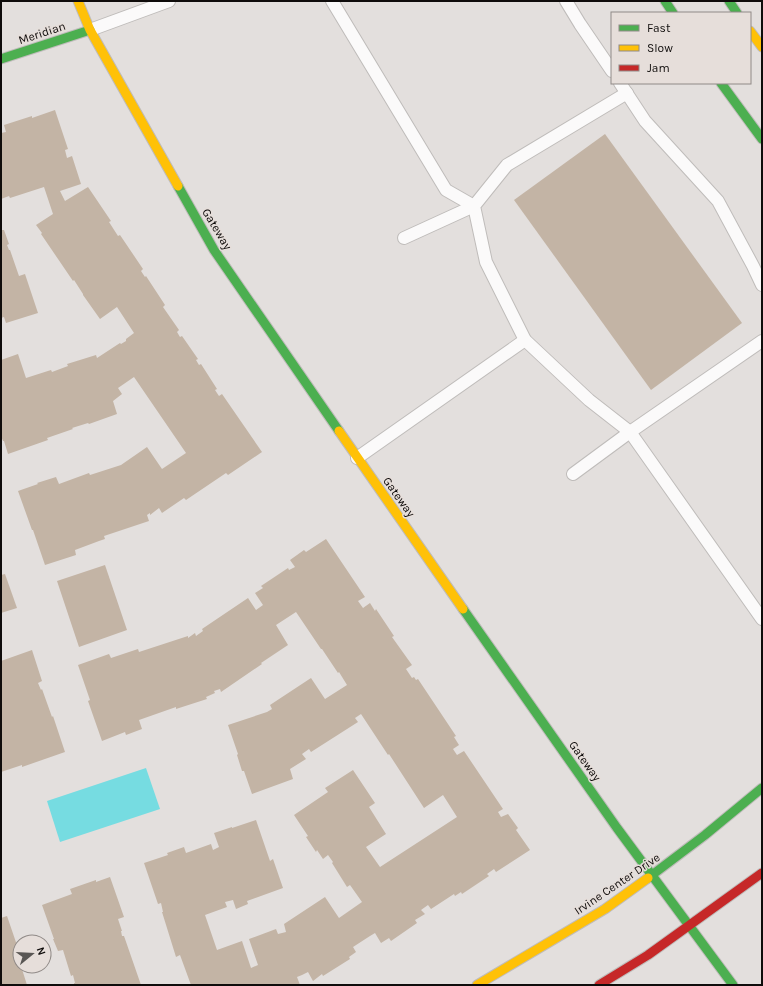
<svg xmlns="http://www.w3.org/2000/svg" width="763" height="986" viewBox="0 0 763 986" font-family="Karla,sans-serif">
  <rect width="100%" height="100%" fill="#e3dfdd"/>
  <path fill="#76dce1" d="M146,768L160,809L60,842L47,801Z"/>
  <g fill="#c3b4a5">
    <path d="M55,110L68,149L65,150L67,158L72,156L81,184L60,191L65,201L88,187L111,221L109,222L118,236L120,235L143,269L141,271L145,277L146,276L165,305L163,307L179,330L177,332L180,337L182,336L198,359L196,360L199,365L201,364L217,389L215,390L219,396L222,394L262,452L228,475L226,473L186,500L184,498L162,513L159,508L150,515V513L147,515L149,521L104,536L105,539L99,541L75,550L76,555L45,565L33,530H32L18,491L38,484L37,483L56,477L59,484L89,473L90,475L121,465L147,447L162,469L186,453L134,377L118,388L122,394L113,401L117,414L89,424L88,423L72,428L73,429L47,438L48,440L8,454L4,441H3L1,436V360L18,354L26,378L51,370L52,372L68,366L67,364L96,355L97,358L120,343L121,344L126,341V339L134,333L117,307L100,319L83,295V294L74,280L73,281L41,234L42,233L36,225L53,214L44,187L10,198L9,196L1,199V133L6,132L4,125L32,116V118Z"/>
    <path d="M605,134L742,323L651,390L514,200Z"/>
    <path d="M1,230H4L9,244L7,245L9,250H10L19,276L25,274L38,313L6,323L4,317L1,318Z"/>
    <path d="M326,539L365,597L358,601L363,608L370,603L375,611L376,609L394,636L392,637L412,665L406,669L412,678L414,677L416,680L418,679L456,736L454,737L459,745L453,749L457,755L464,751L503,809L498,812L501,817L508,814L518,828L516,830L530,850L496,872L494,869L487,874L489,876L462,894L461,892L455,896L454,894L431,909L428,905L421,910L425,914L415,920L417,923L391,941L389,938L381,943L375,933L370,936L353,947L356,952L349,957L350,959L323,976L322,974L313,981L308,972L302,975L297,977L300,985H191L180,955L176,957L162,912H163L161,903L158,904L144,863L168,855L167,853L184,847L186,853L211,844L213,850L219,847L214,833L232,827V828L256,820L270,861L273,859L283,888L247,901L248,904L236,909L233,900L225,902L227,907L205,915L217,950L242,941L251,968L258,965L249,939L276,929L278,934L286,932L284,924L325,897L339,918L362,902L350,885L347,887L332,863L333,862L328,855L323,859L317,850L316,852L306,837L308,836L294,815L328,792L325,788L353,770L375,803L369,807L386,834L366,847L380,867L457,817L443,795L424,808L389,754L388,755L361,714L355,718L358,722L311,752L309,749L302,754L306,759L290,769L293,779L252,794L244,771H242L237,755L238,754L228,725L267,712L272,709L270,705L311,678L325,699L347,685L339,672L338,673L322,649H321L296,612L276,625L288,645L261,663L262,664L221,692L220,689L214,691L215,693L206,697L207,699L176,709V707L139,720L142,729L126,735L125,732L102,741L88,701L90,700L78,665L109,654L111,658L138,649L139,652L188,636V638L195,633L196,636L203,631L202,629L248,598L256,610L263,605L255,593L263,588L261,586L288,568L289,570L295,567L290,560L304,550L306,552Z"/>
    <path d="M105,565L127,630L79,647L57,581Z"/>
    <path d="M5,574L17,608L1,613V575Z"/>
    <path d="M32,650L42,681L38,683L41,690L42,689L52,717L53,716L65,752L22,767V765L1,772V661Z"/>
    <path d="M110,877L124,917L118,919L122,931H121L122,936H124L141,985H74V983H75L73,975L71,976L63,950L58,951L53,939H54L42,905L72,894L70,889L96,880V882Z"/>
    <path d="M7,916L20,954V966H21L27,985H1V918Z"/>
  </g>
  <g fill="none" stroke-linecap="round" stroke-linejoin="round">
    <defs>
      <g id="lane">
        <path d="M332,1L446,190L474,206"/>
        <path d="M566,1L580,24L612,71"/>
        <path d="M90,30L169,1"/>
        <path d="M620,83L645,121L718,201L753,266L762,285"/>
        <path d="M627,93L507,165L474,206L486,262L525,340L589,400L630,432L762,341"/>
        <path d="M404,238L474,206"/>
        <path d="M357,458L525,340"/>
        <path d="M573,474L630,432L762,619"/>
      </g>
      <g id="fast">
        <path d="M665,1L673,13"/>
        <path d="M729,1L737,13"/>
        <path d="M1,59L90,30"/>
        <path d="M721,83L762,139"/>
        <path d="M178,186L214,250L339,431"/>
        <path d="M463,609L617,828L733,985"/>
        <path d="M648,878L705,835L762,788"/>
      </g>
      <g id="slow">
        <path d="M78,1L90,30L178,186"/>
        <path d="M750,31L762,47"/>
        <path d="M339,431L463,609"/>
        <path d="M477,985L605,909L648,878"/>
      </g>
      <path id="jam" d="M599,985L648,955L762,873"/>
    </defs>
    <use href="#lane" stroke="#bfbcba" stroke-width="14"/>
    <use href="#fast" stroke="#bfbcba" stroke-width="11"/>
    <use href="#slow" stroke="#bfbcba" stroke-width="11"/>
    <use href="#jam" stroke="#bfbcba" stroke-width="11"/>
    <use href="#lane" stroke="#fbfafa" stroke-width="12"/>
    <use href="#fast" stroke="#4caf50" stroke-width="9"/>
    <use href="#slow" stroke="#ffc107" stroke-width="9"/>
    <use href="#jam" stroke="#c62828" stroke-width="9"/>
  </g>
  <g text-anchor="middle" stroke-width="3" stroke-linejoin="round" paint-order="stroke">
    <g font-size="12" fill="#0f0c0b" stroke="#e6deda">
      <text transform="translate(42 33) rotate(-18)" y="4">Meridian</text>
      <text transform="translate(217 229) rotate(59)" y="4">Gateway</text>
      <text transform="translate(399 497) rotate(55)" y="4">Gateway</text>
      <text transform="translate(585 761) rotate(55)" y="4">Gateway</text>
      <text transform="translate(617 884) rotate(-34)" y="4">Irvine Center Drive</text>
    </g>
  </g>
  <rect width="763" height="986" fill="none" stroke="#0f0c0b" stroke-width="4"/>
  <rect x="611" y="12" width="140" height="72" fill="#e6deda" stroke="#908a87"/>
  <rect x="619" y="25" width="20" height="6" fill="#4caf50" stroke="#908a87"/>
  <text x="647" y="32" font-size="12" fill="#0f0c0b">Fast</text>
  <rect x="619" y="45" width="20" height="6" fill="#ffc107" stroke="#908a87"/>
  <text x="647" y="52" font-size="12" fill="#0f0c0b">Slow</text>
  <rect x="619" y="65" width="20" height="6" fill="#c62828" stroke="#908a87"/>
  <text x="647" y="72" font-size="12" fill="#0f0c0b">Jam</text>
  <g transform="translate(32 954) rotate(72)"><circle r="19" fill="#e6deda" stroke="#908a87"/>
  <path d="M0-3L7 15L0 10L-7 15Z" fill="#595654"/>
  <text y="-6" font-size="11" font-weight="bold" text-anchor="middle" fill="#0f0c0b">N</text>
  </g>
</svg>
